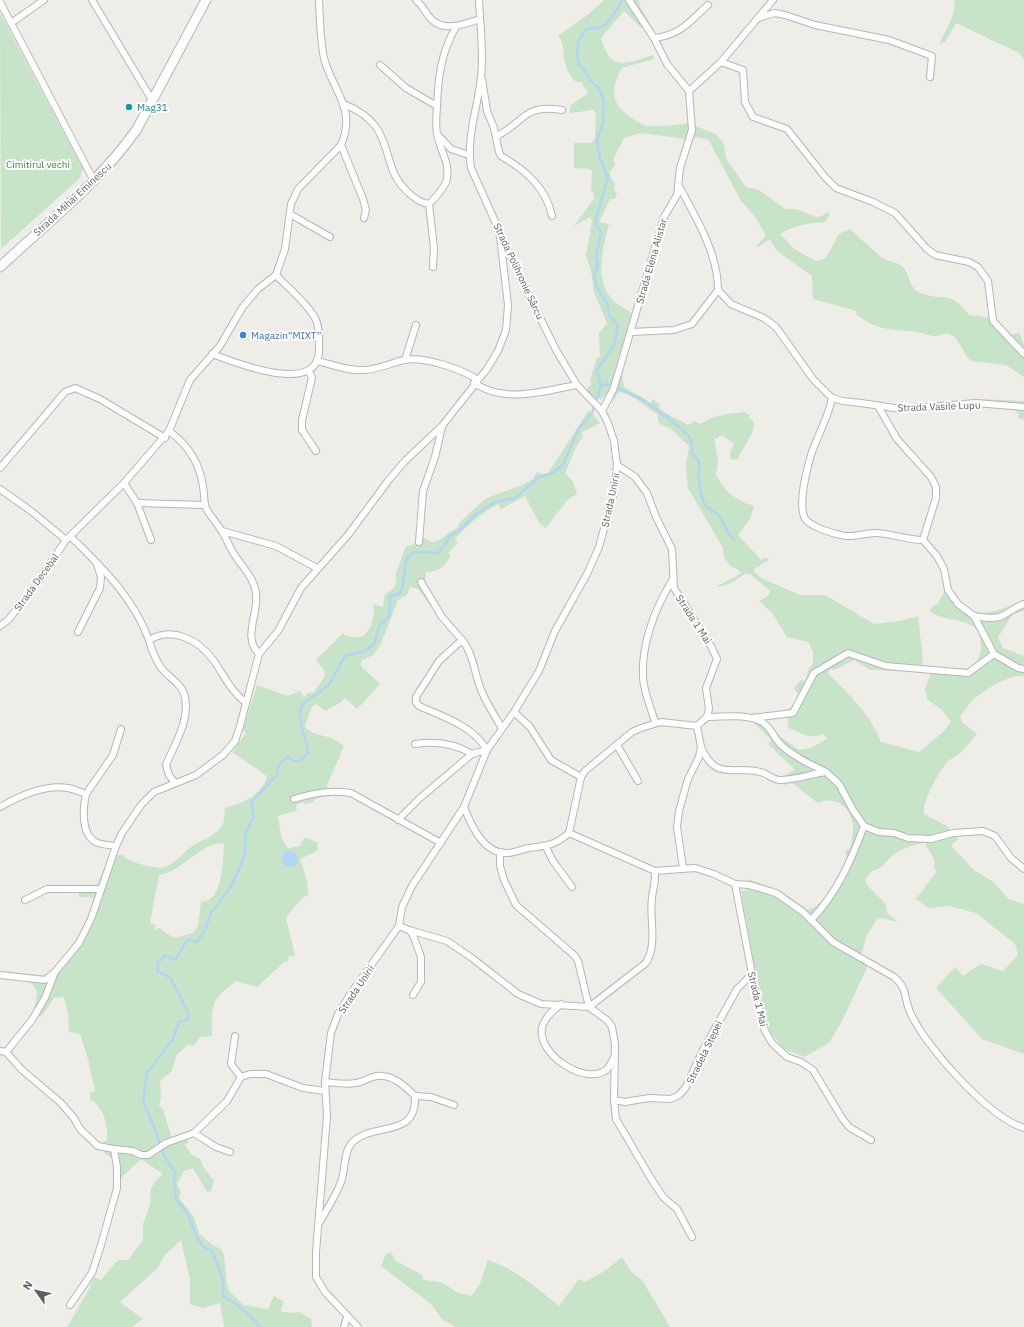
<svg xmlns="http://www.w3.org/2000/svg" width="1024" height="1327" viewBox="0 0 1024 1327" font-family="'IBM Plex Sans',sans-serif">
  <rect width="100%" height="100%" fill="#efede7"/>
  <g fill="#c7e3c8" fill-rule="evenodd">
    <path d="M604,0H639L640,6L650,24L641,28L624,11L601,38C603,44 606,53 610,58C621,69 642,58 653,55L654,59L622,68C610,89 610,104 632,118C637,121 642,125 648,126C661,127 676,125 689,123L688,134L685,140L679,138L640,133L624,138L613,160L615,165L610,171L611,179L615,184L614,190L617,192L615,199H610L599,222L609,224C603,248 593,282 614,301C619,306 626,309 632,313L608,393L601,400L594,397L587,390L588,387L591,385L590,380L597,358L600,357L599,334L607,323L594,292L591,270L586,256L592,221L590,217L574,226L596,196H593L594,193L591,191L592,171L589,169L574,168V143H592L595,138L596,113L593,110L570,113V106L588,93L581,82H576C572,77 567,72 566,66C562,55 566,45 558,36L589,14Z"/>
    <path d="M954,0H1024V60L1019,53L956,23L945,42L939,44C944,34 958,11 954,0Z"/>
    <path d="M0,13L83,169L79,179L1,249Z"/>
    <path d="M695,126L716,134L724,144L726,159L746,187L759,190L785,209H797L816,217L822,216L827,212L830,214L824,223C808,222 794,226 780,234L794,249L816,261L826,258L839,234L850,229L882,258C889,262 899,262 904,268C909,275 910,288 918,292C942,303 950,288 969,315L994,318L1011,335L1019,332L1024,344V377L1006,365L971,361C963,354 960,339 950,334C945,332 940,336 935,336C929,336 923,333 917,332C892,329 876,331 856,314L857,311L813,299L812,276L776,250L770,239L758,247L756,246L766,236L754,215L741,201L708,139L693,137Z"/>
    <path d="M622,374L624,387L650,403L653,399L660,405L659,408C665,414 680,420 688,425L695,421L700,424C715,414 729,414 745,412L750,416L748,417L754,422L753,431L737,460L731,459L730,453L734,444L722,435L716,439L714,437L718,462L716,475C726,493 735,500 754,506L750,519L738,535L761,560L766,557L769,560L754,569V571L761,578L800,595H825L874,624L900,621L918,616L923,661L919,671L870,670L854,660L834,670L830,669L828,673C849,695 870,713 881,742L919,752L943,732L951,722L942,710L927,699L925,689L931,673L923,672V665L937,668L969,669C977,663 981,656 981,645C980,612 945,626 929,610L938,603L944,592L950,587C970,625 991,613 1024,600V611L1013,614L998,637L1003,648L1024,656V676C1010,674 982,691 972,701C967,706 964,712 960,717L963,723L977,734C971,741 965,749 958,755C955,758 951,758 948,761C939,772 922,801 924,814L947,826L959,839L953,843L952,847L975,871L992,881L1009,899L1024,904V1054L982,1039L936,988L955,967L963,976L981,964L1003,971L1018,955L1015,944L976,913L950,906L929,908L916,899L937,871L934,868C936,856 929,853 925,843C914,844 901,849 892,856C885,862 881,870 872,871L865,879L867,885L886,904L887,913L898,922L882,918L877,919L867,935L861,956L870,961L842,1021L829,1043L804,1057L784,1049L770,1032L754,963L741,891L747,890L748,879L781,891L808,910C830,902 838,878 847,859L845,851L848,850L850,848C851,841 854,832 853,826C851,807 836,795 818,803L792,783L784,785L781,782L783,776L795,770L768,744L771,740L754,723L763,719L774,732L799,750L811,748L827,739L824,734C807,740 804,733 788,728V710L797,700L798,695L794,688L801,680L805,681L809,668L813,663V651L808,642L787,637L773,614L759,601L768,596L770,591L750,574H745L731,583L719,587L717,586L737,576L741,572L734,567L732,568L724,557L723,548L688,488L686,465L689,446L670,428L661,425L658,421V414C642,406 639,397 620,392L617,394L612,405L619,375Z"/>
    <path d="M981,399L1024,401V420L1017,418L1019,415L1015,410L979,407Z"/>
    <path d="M589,410L600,423L582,432L583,437L577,445L565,473L573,482L577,494L568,499L546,528L540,524L525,496L501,509L498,504C480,515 469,523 455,539L458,542L448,553L451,555C446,566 437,573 426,572L425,585L435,603L430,605L418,589L410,587L407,595L398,600L380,646L373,655L361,661V666L380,684L357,709L345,698L340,703L325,711L316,704L312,707L305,725L306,728L313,733L332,738L344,746L327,785L330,795L315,799L313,802L306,804L303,802L296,805L297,810L278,816C280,827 280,840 288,848L300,846L305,837L318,843L317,851L300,859L307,881L308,896H305L294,907L286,918L295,956H289L287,962H284L257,987L236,981C211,1000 211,1005 212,1036L200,1037L194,1046L188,1044L176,1056L172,1071L160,1081L161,1096L159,1106L163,1109L172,1139L186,1134L188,1142L185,1145L191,1154L200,1159L204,1168L214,1181L211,1191L207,1192L193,1168L184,1171L177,1184L181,1192L179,1198L194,1217L199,1233L212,1245L221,1249L224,1255L227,1285L230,1292L243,1305L268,1309L274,1296L284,1302L280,1311L289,1313L299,1312L311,1319L312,1327H224L220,1303L203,1308L190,1304V1279L181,1240L164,1256L158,1268L120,1302L143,1319L132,1327H67L89,1289L94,1277L101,1280L118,1260H128L143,1240V1224L150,1205L151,1188L156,1180L163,1174L141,1159L119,1180L114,1160L104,1153L103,1142L107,1140C108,1124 104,1108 90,1099V1093L95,1091L88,1059L80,1034L69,1032L68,1013L64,997L54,998L41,1017L33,1012C36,997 42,991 28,981L29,974L47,976L65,958L68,950L79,936L95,899L91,897H79L78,888L82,885L96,887L110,855H123C128,862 156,870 165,867C176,864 183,852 192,846C202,840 215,836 222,826C225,823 224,813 225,808C243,803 263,795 267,776L232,752L246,733L243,730L257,685L288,696L300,691L304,697L308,693L314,692L325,676L324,670L316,660L343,633C346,636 347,636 351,637C355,637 357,638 360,637C371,634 376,614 373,604L383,607L385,594L392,590L396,584V573L406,546L415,544L416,539L423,537L430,542C443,543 446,531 457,529L460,522L485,499L522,485L533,479L537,472L544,474L548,473ZM222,843L224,844C223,857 223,891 210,899C207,901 203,901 201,902L198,926L193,933L174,938L159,928L154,930L156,925L150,923L159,875C184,871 197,845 222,843Z"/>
    <path d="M391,1252L396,1261L422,1275L423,1280L441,1282L458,1293L471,1296L480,1284L488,1260C514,1268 538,1289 559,1306L579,1279L585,1282L606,1270L622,1257L631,1272L642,1280L670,1327H455L442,1319L431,1304L381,1266L386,1254Z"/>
  </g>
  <circle fill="#b2d5f5" cx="290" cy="859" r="8"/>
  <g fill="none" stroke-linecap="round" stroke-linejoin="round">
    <g stroke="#b2d5f5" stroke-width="2.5">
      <path d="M601,386L608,384L642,399L672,421L688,435L692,442V453L698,460L700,465C696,471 701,500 706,506C710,510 715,512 719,516C725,523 725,533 734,539"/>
      <path d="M259,1326C253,1318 245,1311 237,1305C232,1301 228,1300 223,1296V1280L213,1253L202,1245L197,1237L187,1212L176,1200L174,1180L175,1172L165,1157L151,1119L143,1102L147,1073L173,1039L179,1022L187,1020L189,1015L170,977L158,972V963L165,955L172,959H176L185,943L189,940L197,942L204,932L211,913L230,888L239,869L245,854L246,832L254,817L251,802L277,775C276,768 282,760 288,757L294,761H300L308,753C308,738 294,719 303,704L329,685L345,656L365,651L374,644L379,626L387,619L390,613V599L391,596L400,593C408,581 399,555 416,552C422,551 431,553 438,553L445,545L450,535L460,530L476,514L495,502L515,498L539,477L553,473L563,464L579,428L592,413L601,386L597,370L615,343L618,324L610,317L607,303L596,286L594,275L598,265L596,257L601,232L596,225V219L608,177L600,159L597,140L603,123L604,101L599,88L591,81L578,62L577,55L578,42L583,34L585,30L592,27L596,29C609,26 616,11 622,0"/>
    </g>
    <defs>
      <g id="street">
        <path d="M92,0L152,100"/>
        <path d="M416,0C423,6 426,14 432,20C445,32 465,24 480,19"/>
        <path d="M479,0C480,25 484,52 481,77C478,107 466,137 471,168L520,277L556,350L577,385"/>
        <path d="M629,0L654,38L667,64L689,91"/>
        <path d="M0,2L94,181"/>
        <path d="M758,18L775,13L785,15L815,25L889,40L932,56L930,77"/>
        <path d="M11,23L44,0"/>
        <path d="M654,38C681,35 689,22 708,5"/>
        <path d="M721,62L743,70L745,102L753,117L787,129L825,177L836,188L873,202L895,213L927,249L935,255L969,262L978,267L988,281L993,321L1024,354"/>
        <path d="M380,65L406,88L437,106"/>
        <path d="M482,79L487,111L494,128L499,152L501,156C525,170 546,187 552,216"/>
        <path d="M344,104C356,109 368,116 376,127C392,150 385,173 410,194C416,199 421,203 429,204L434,248L433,267"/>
        <path d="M439,136L451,149L469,155"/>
        <path d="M497,136C526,121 523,104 562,110"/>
        <path d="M341,145L363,199L366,210L364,218"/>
        <path d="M679,186C696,218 718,253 718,290L731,304L764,318L776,327L813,379L832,398L843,401L861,403L901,409L976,403L1024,407"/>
        <path d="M429,204C435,198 445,188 447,179C450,164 441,152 438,138C435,128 436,117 437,107C438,78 441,52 456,27"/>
        <path d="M290,214L330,237"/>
        <path d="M631,332L674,330L692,324L718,290"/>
        <path d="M212,354C236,363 320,397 319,349C319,340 320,326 315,318C306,302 289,289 276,275"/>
        <path d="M405,360L416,325"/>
        <path d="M318,361C332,365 348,371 363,370C377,370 391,363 404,360C425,356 460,369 477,379"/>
        <path d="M309,371L312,378L302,420V430L316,451"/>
        <path d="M832,398C828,419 817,436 811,455C807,469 796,511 807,521C815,528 831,533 841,535C853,539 865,532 877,533C893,534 907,540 923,540"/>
        <path d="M878,406L897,439L931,477L936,487V498L923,540L937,556L944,569L948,590L958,604L974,616L994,654L1018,668L1024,669"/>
        <path d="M602,411L613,390L618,374L664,217L677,195L680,168L692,130L689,91L721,62L773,0"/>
        <path d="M617,465L635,477L647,493L656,517L672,549L674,588L711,646L717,659L706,688L709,709L707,717C725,717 746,713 762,722C771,727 774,738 781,745C794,757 810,764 826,772"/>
        <path d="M0,468L65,392L75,388L100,399L165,438"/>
        <path d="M124,483L137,503L151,540"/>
        <path d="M0,489L31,511L66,540"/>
        <path d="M137,503L204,505"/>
        <path d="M222,531L276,546L317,568"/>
        <path d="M70,536C103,569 132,595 149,640"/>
        <path d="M419,542L423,491L435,457L442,427"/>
        <path d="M974,616C982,617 994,620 1002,616C1010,612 1015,607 1024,604"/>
        <path d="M0,626L8,620L31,592L66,540L124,483L169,431L190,380L220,346L242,308L258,289L276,275L285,249L291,204L298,189L341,145C357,108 332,90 324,58C320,39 320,19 319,0"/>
        <path d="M78,632L100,588L101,577L97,564"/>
        <path d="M462,640C473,653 474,671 480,687C485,701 494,715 502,728"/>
        <path d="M259,654L278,631L301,588L348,535L388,481L404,462L442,426L487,369L498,351L506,330L508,305L499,228"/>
        <path d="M514,712L530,727L551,760L581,777"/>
        <path d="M752,718L793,713L814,673L848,653L886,666L968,673L994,654"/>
        <path d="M655,722C651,708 644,693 643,678C641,644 655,608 673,579"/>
        <path d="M415,744C435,741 454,743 472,754"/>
        <path d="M617,745L638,781"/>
        <path d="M701,747C716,782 733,765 760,772C767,773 773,780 780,780C795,780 811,774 826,772L839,784L853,810L864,826L879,832L894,833L908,838L931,839L953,833L983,831L995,836L1011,858L1024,869"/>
        <path d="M175,783L169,775L166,765C174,745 190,721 185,697C183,684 166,676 160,666C155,658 151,648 149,640C173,626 199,640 214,661C225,677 230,690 246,703"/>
        <path d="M86,794C83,808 81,832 94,841C99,845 110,845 116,846"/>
        <path d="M294,799C314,793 330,790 351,793L441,843"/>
        <path d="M0,807C19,796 46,784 68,788C74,789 80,792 86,794L113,755L121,729"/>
        <path d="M464,807C471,825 484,855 508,853C515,853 522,849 529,848C546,846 556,845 569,833"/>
        <path d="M398,820L420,798L472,754L487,750C473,726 444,717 419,706L416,702V697L439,661L462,640L442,617L421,582"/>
        <path d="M569,833L655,871C656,880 653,889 652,898C649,919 658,943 646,963L589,1007"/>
        <path d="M569,833L581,777L585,771L632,732L641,728L661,722L697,726L707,717"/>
        <path d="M546,847L553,861L572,887"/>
        <path d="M500,852V866L504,880L516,905L575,956L578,961L589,1007"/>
        <path d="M683,868L677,827L679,811L688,779L699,757L701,747L697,726"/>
        <path d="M655,871L695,868L714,874L735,884L749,885L776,893L803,912L833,942L894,977C909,990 903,997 910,1012C925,1046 988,1117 1024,1128"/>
        <path d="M735,884L756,995L765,1031L772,1043L787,1057L801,1062L813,1070L842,1118L849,1127L871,1140"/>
        <path d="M25,900L47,889H101"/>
        <path d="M811,920C837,893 851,861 864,826"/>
        <path d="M399,926L409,930L413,935L421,957V982L413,995"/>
        <path d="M409,930L447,941L472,958L518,994L541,1004L589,1007L608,1021L612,1027L615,1044L614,1100L616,1119L653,1182L664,1198L677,1209L692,1237"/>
        <path d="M0,975L45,980L55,972"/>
        <path d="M561,1004C553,1010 544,1018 542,1028C537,1054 585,1086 606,1070C610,1067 612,1061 614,1057"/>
        <path d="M235,1036L231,1064L241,1077"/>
        <path d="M0,1051L6,1052L22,1070L60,1102L74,1118L80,1129L98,1146L114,1149L117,1167V1188L101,1245L92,1273L70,1305"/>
        <path d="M6,1052L32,1020L45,998L55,972L79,943L91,919L116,846L122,833L141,805L154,792L196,775L223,755L235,741L240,726L259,654C242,637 259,614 256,593C254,578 244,569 236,557C230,549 227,539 221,530C217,523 211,517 207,510C203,503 205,495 203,487C200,463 188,445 169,431"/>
        <path d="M415,1096L431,1097L454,1105"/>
        <path d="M614,1100L625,1102L649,1098L671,1099L679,1095L686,1087L702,1052L737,989L752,974"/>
        <path d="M194,1133L216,1147L230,1152"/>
        <path d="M114,1149L133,1151L141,1155H148L166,1143L194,1133L227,1101L241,1077L250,1074H266L303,1088L325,1091"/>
        <path d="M319,1223C327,1210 335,1197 341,1182C345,1171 344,1152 351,1144C371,1120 417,1141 415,1096C405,1086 392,1074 377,1076C370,1077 363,1082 356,1083C346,1085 335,1083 325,1082"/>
        <path d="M344,1327L347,1317"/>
        <path d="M358,1327L325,1292L316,1277V1252L327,1116L325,1082L331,1033L338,1014L349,996L399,926L402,907L412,886L464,807L487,750L514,712L539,671L555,631L587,574L599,547L613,495L617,465L614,441L608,423L602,411L577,385C542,391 506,404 474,383"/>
      </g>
      <path id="secondary" d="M0,267C47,223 100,182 137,129L206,0"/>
    </defs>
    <use href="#street" stroke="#b4b6ba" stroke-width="8"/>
    <use href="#secondary" stroke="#b3b6ba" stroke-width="11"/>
    <use href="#street" stroke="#fff" stroke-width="6"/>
    <use href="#secondary" stroke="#fff" stroke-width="9"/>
  </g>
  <circle fill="#0f9aa8" stroke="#fff" stroke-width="1.5" cx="129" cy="107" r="4"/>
  <circle fill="#3f7fe0" stroke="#fff" stroke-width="1.5" cx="243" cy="335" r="4"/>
  <g text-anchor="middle" stroke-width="4" stroke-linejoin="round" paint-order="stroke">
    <g font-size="10" fill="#0d838f" stroke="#fff" text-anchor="start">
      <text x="137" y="111">Mag31</text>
    </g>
    <g font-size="10" fill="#418247" stroke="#fff">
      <text x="38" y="168">Cimitirul vechi</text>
    </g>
    <g font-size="10" fill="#5f6165" stroke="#fff">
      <text transform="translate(72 199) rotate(-43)" y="4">Strada Mihai Eminescu</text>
      <text transform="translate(651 261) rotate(-74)" y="4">Strada Elena Alistar</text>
      <text transform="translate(519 271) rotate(65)" y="4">Strada Polihronie Sârcu</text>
      <text transform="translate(939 406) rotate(-2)" y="4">Strada Vasile Lupu</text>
      <text transform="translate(610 500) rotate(-78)" y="4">Strada Unirii</text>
      <text transform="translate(36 582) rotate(-54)" y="4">Strada Decebal</text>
      <text transform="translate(694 619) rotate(57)" y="4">Strada 1 Mai</text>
      <text transform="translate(356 989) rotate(-56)" y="4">Strada Unirii</text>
      <text transform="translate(758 999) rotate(77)" y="4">Strada 1 Mai</text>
      <text transform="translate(704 1052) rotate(-64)" y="4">Stradela Stepei</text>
    </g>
    <g font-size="10" fill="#366cbe" stroke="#fff" text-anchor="start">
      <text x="251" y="339">Magazin”MIXT”</text>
    </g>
  </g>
  <g transform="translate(36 1291) rotate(303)" stroke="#ffffff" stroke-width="3" paint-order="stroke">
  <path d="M0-3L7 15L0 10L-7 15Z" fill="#5f6165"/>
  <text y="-6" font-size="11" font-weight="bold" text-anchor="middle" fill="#5f6165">N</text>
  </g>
</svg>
